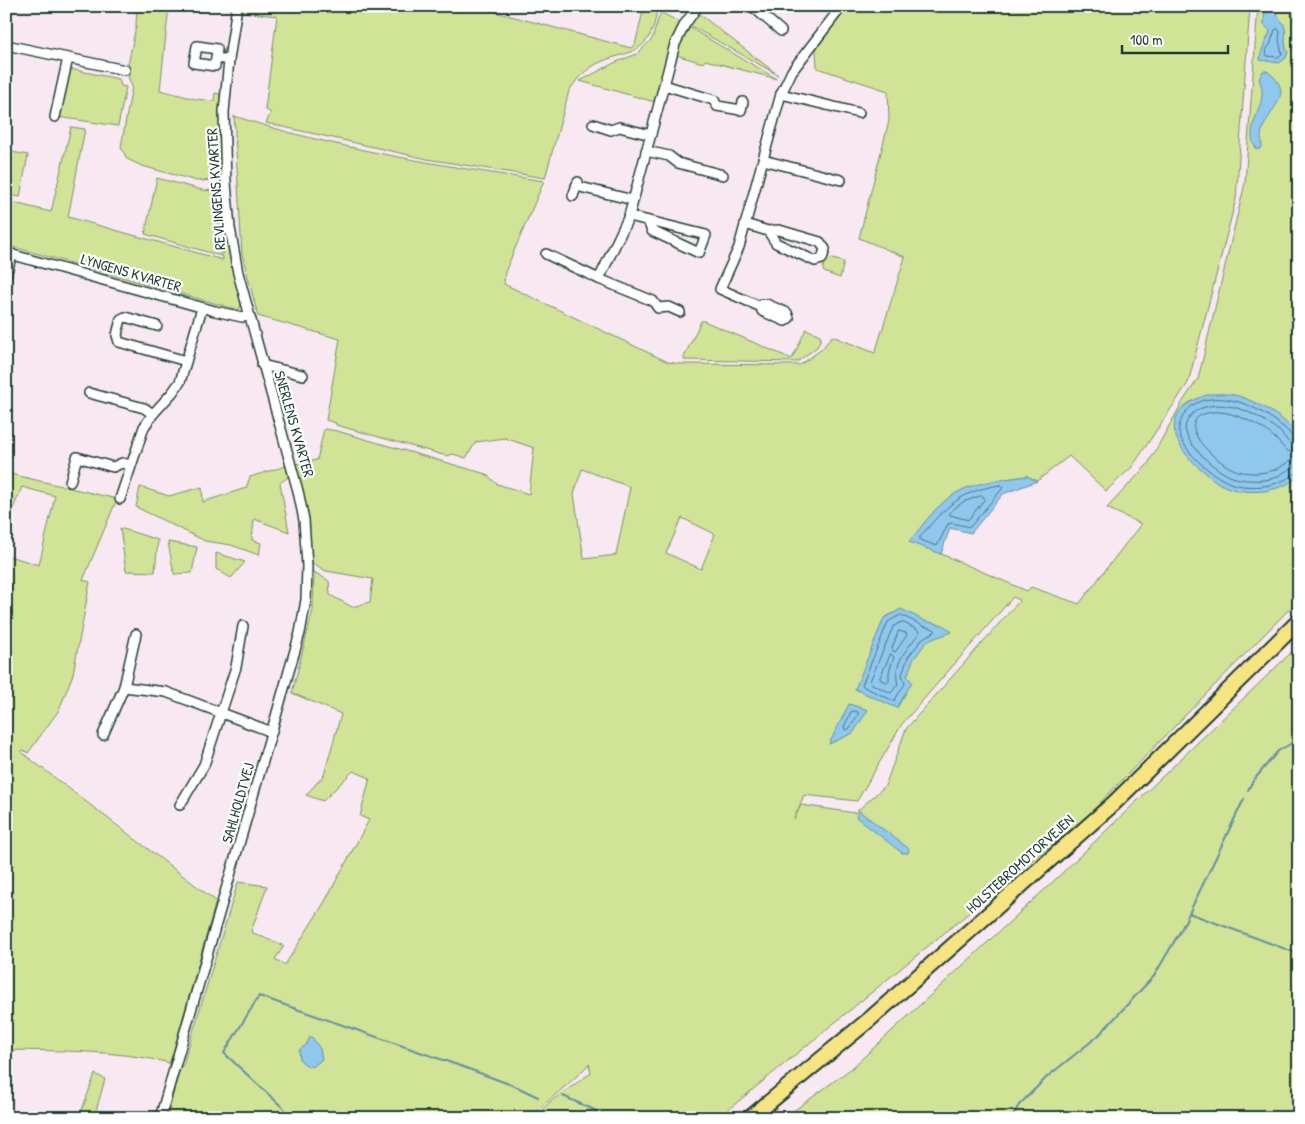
<svg xmlns="http://www.w3.org/2000/svg" width="1305" height="1124" viewBox="0 0 1305 1124" font-family="'Patrick Hand',sans-serif">
  <rect width="100%" height="100%" fill="#f7e8f2"/>
  <filter id="ink" filterUnits="userSpaceOnUse"><feTurbulence type="fractalNoise" baseFrequency=".02" numOctaves="2"/><feDisplacementMap in="SourceGraphic" scale="10" xChannelSelector="R" yChannelSelector="G"/><feConvolveMatrix kernelMatrix="1 2 1 2 8 2 1 2 1" color-interpolation-filters="sRGB"/></filter>
  <g filter="url(#ink)">
    <g fill="#d1e397" stroke="#789066" fill-rule="evenodd">
      <path d="M137,6H169L160,90L195,99L214,101L215,93L220,94L223,180L197,181L142,166L127,159L121,147L132,86L129,79L127,70L136,26Z"/>
      <path d="M244,6H300L323,9L324,6H473L631,48L635,45L644,7L656,10C657,15 655,20 654,25C644,59 617,51 593,66C582,73 576,80 569,91L545,178L427,159L266,123L271,113L265,109L277,16L243,12Z"/>
      <path d="M849,6H1250L1236,199L1188,383L1132,467L1106,491L1069,456L1037,481L1027,476L992,481L910,542L932,550L1027,591L1031,587L1079,604L1141,524L1107,508L1148,464L1183,401L1198,379L1245,183L1258,6H1297L1299,21V599L1086,817L718,1118H534L551,1101L591,1073L589,1064C571,1083 548,1100 529,1118H167L180,1068L183,1065L238,882L267,886L251,932L284,946L275,959L285,965L324,903L369,820L360,816L370,778L353,771L323,801L306,795L324,775L341,714L292,693L313,610L314,572L329,581L330,595L352,607L370,602L373,579L326,571L311,562C309,526 306,498 295,464L317,460L324,429L337,431L486,474L497,484L529,494L534,448L505,438L476,442L466,458L453,454L447,456L336,425V423L326,420L340,339L258,316L242,254L234,116C335,149 439,165 544,181L505,272L504,284L668,362L681,364L800,365L822,349L832,336L875,353L905,257L859,238L889,121L888,91L817,68L816,49ZM582,469L630,487L616,555L584,559L574,494ZM682,518L715,534L701,569L666,553ZM1013,597L1020,600L906,729L885,786L855,813L801,805L794,819L804,795L857,801L902,724Z"/>
      <path d="M662,13L679,22V25L672,42L655,102L580,81L614,63L637,54L652,39L660,14Z"/>
      <path d="M698,13L778,75L691,26L690,23Z"/>
      <path d="M687,28H690L777,79L705,60L703,63L676,55Z"/>
      <path d="M70,69L119,79L121,86L126,87L118,126L58,117Z"/>
      <path d="M71,127L85,129L68,217L223,260L217,190H222L231,260L241,305L239,310L6,245V201L51,212Z"/>
      <path d="M7,151L28,155L20,197L6,194Z"/>
      <path d="M157,178L202,190L214,191L221,256L145,234Z"/>
      <path d="M825,257L844,262L840,278L824,272L823,269Z"/>
      <path d="M701,321H704L792,359L806,329L820,335L821,339L817,347L797,362L684,360V357Z"/>
      <path d="M286,466L288,477L280,483L289,532L254,519L252,540L261,543L259,555L231,545L205,541L136,507L140,487L169,496L202,487L203,502L246,488L250,477Z"/>
      <path d="M6,473L117,499L83,580L90,582L73,674L59,710L28,753L23,750L21,752L216,901L170,1063C116,1050 61,1051 6,1050V555L39,565L55,496L22,487L10,516L6,515Z"/>
      <path d="M120,528L158,540L155,572L126,571Z"/>
      <path d="M168,542L197,547L192,573L174,574Z"/>
      <path d="M216,553L245,562L231,578L216,569Z"/>
      <path d="M1299,645V1118H784L852,1068L1057,878Z"/>
      <path d="M95,1074L105,1079L94,1118H79Z"/>
    </g>
    <g fill="#90c7ee" stroke="#6390a4">
      <path d="M1265,6H1277C1276,17 1280,17 1284,25C1288,34 1282,41 1288,53L1285,59L1279,63L1260,60C1261,49 1266,42 1270,31L1264,25Z"/>
      <path d="M1263,71H1267C1297,94 1270,106 1262,131C1260,136 1262,141 1262,146L1260,149H1256C1255,145 1252,141 1252,137C1251,115 1269,101 1259,79Z"/>
      <path d="M1211,394C1220,394 1229,393 1238,396C1254,400 1288,419 1296,434C1301,442 1300,468 1298,477C1280,492 1251,495 1229,488C1220,485 1212,479 1206,473C1170,446 1156,408 1211,394Z"/>
      <path d="M1027,476L1037,481L1003,494L971,533L950,528L941,554L909,542C923,525 938,502 958,492C975,482 1007,479 1027,476Z"/>
      <path d="M901,609L925,621L943,625L952,632L927,641L913,660L907,676L912,682L897,708L855,689L884,618Z"/>
      <path d="M849,704L868,710L853,733L829,744Z"/>
      <path d="M859,811L908,848L909,850L908,853H902L856,817Z"/>
      <path d="M310,1037H312L320,1049L322,1059L313,1067L306,1065L300,1060L299,1050L306,1045Z"/>
    </g>
    <g fill="none" stroke-linecap="round" stroke-linejoin="round">
      <g stroke="#4c747e" stroke-width="1">
        <path d="M1278,29L1280,32L1279,40L1282,54L1278,57L1267,56L1266,50L1270,45L1275,30Z"/>
        <path d="M1299,440C1291,439 1289,430 1282,426C1266,413 1245,401 1224,399C1207,397 1190,402 1182,418C1180,423 1178,428 1179,433C1184,453 1217,481 1237,485C1251,488 1269,487 1282,481C1288,479 1293,473 1299,473"/>
        <path d="M1299,446C1287,446 1286,436 1278,430C1258,415 1231,400 1205,407C1194,410 1187,417 1185,428C1187,446 1216,471 1232,477C1243,481 1260,481 1271,479C1281,476 1289,467 1299,466"/>
        <path d="M1299,454C1286,454 1283,446 1275,438C1262,425 1231,410 1213,412C1166,418 1217,465 1238,471C1250,474 1267,474 1279,468C1286,464 1290,459 1299,459"/>
        <path d="M1000,485L1003,486L1002,489L970,527L952,523L948,524L937,546L920,540V537C945,507 960,491 1000,485Z"/>
        <path d="M981,496L984,497V500L968,520L950,515V512L963,502Z"/>
        <path d="M901,615L923,626L934,629L936,631L923,638L908,657L902,675L905,684L894,701L864,687L862,685L888,622Z"/>
        <path d="M902,622L918,630L919,633C908,648 892,664 898,684L891,693L872,684L870,681L893,627Z"/>
        <path d="M899,631L906,633L907,635L896,651L894,652L892,649Z"/>
        <path d="M891,654L894,657L889,672V681L886,682L881,680L880,678Z"/>
        <path d="M854,711L858,712V715L849,729L845,730L844,727L851,712Z"/>
      </g>
      <g stroke="#6390a4" stroke-width="2">
        <path d="M1248,790L1253,781L1278,751L1299,739"/>
        <path d="M1189,913L1299,954"/>
        <path d="M563,1096L601,1113L604,1118"/>
        <path d="M1013,1115L1019,1105L1047,1077L1098,1036L1154,976L1181,930L1244,799"/>
        <path d="M294,1118L224,1053L259,996L466,1068L517,1087L538,1097"/>
      </g>
      <defs>
        <g id="minor">
          <path d="M752,6L781,31"/>
          <path d="M6,45L125,70"/>
          <path d="M216,58L217,49L197,46L194,63L215,66L216,58L229,60"/>
          <path d="M664,85L714,100L717,106L741,110L743,102"/>
          <path d="M781,94L859,113"/>
          <path d="M55,117L68,58"/>
          <path d="M593,124L611,130L619,127L651,135"/>
          <path d="M646,151L669,156L678,163L723,175"/>
          <path d="M763,160L841,180"/>
          <path d="M576,186L633,200"/>
          <path d="M573,196L578,182"/>
          <path d="M629,216L706,235L699,253L652,231L648,221"/>
          <path d="M745,224L768,231L779,230L820,242L825,249L822,259L815,261L776,243L768,231"/>
          <path d="M6,253L215,311L242,317L249,316"/>
          <path d="M546,254L599,279"/>
          <path d="M6,276L12,254"/>
          <path d="M761,307L762,304H766L787,313L789,318L785,321L762,311L761,307L720,289L739,247L781,94L792,71L842,6"/>
          <path d="M680,312L669,307L658,308L653,301L599,279L629,216L675,44L685,24L698,6"/>
          <path d="M157,326L125,317L121,319L117,335L119,342L186,361"/>
          <path d="M262,365L303,375"/>
          <path d="M89,393L144,408L153,414"/>
          <path d="M70,482L77,457L113,467L122,463L131,465"/>
          <path d="M120,499L144,427L153,414L172,393L180,382L202,308"/>
          <path d="M124,687L166,692L272,732"/>
          <path d="M103,735L124,687L136,634"/>
          <path d="M180,805L204,765L236,667L243,626"/>
          <path d="M160,1118L300,633L306,600L307,566L304,520L298,491L238,273L230,228L226,183L224,112L229,60L237,6"/>
        </g>
        <path id="highway" d="M750,1118L870,1019L1113,804L1299,621"/>
      </defs>
      <use href="#minor" stroke="#1f3d34" stroke-width="12"/>
      <use href="#highway" stroke="#1f3d34" stroke-width="18"/>
      <use href="#minor" stroke="#fff" stroke-width="9"/>
      <use href="#highway" stroke="#f6e381" stroke-width="14"/>
    </g>
  </g>
  <g text-anchor="middle" stroke-width="4.5" stroke-linejoin="round" paint-order="stroke">
    <g font-size="15" fill="#1f3d34" stroke="#fff">
      <text transform="translate(216 189) rotate(-94)" y="5">REVLINGENS KVARTER</text>
      <text transform="translate(131 273) rotate(16)" y="5">LYNGENS KVARTER</text>
      <text transform="translate(294 424) rotate(74)" y="5">SNERLENS KVARTER</text>
      <text transform="translate(238 803) rotate(-74)" y="5">SAHLHOLDTVEJ</text>
      <text transform="translate(1020 864) rotate(-42)" y="5">HOLSTEBROMOTORVEJEN</text>
    </g>
  </g>
  <rect width="1305" height="1124" fill="none" stroke="#fff" stroke-width="25"/>
  <rect x="12" y="12" width="1280" height="1099" fill="none" stroke="#1f3d34" stroke-width="2" filter="url(#ink)"/>
  <path d="M1122 45v8h106v-8" fill="none" stroke="#1f3d34" stroke-width="2.5"/>
  <text x="1130" y="45" font-size="15" fill="#1f3d34" stroke="#ffffff" stroke-width="4" paint-order="stroke">100 m</text>
</svg>
